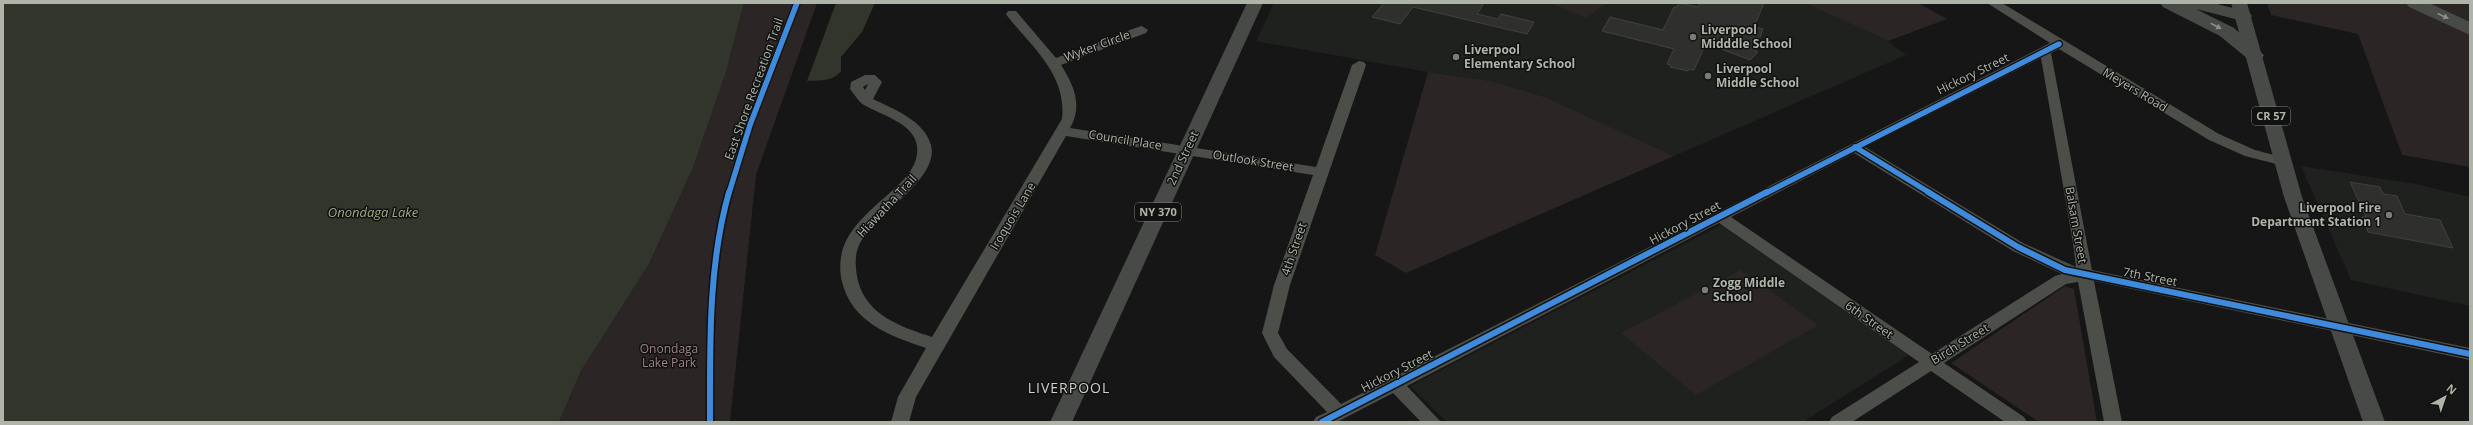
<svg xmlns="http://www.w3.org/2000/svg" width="2473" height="425" viewBox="0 0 2473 425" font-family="'Open Sans',sans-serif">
  <rect width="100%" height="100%" fill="#151615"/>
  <g fill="#1f211f">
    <path d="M1274,3H1805L1888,41L1906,55L1674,156L1545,97L1491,81L1428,72L1256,41Z"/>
    <path d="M2301,166L2416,184L2470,197V306L2351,280Z"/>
    <path d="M1721,225L1909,355L1803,422H1447L1410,386Z"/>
  </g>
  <g fill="#2b2525">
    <path d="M744,3H817L756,175L730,422H559L581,371L649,264L693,168L726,72Z"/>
    <path d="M1551,3H1606L1586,18Z"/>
    <path d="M1805,3H1918L1947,19L1888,41Z"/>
    <path d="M2267,3H2470V167L2402,155L2358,34L2271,15Z"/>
    <path d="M1428,72L1491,81L1545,97L1674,156L1406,273L1375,255Z"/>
    <path d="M1741,270L1818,325L1696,395L1621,333Z"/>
    <path d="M2065,286L2074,289L2097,422H2039L1951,363Z"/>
  </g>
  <g fill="#32352b">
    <path d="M3,3H744L726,72L693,168L649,264L581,371L559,422H3Z"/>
    <path d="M836,3H875L862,32L841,57V71C833,82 820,80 807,81Z"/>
  </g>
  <g fill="#2f302e" stroke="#40423e">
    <path d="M1384,3H1484L1477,14L1498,19L1501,14L1534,22L1527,34L1413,7L1400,24L1372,17Z"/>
    <path d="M1679,3L1698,7L1700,3H1764L1754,27L1763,29L1755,51L1758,52L1750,60L1706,43L1694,70L1689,69L1688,71L1670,67L1671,65L1667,64L1674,49L1602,31L1610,17L1663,30L1674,7H1677Z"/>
    <path d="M2350,182L2380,187L2383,194L2397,196L2405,214L2440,220L2453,248L2368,232L2362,217H2366Z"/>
  </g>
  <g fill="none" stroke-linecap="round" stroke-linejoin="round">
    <path fill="#4c4e4a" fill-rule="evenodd" d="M1987,3H2002L2219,134L2255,150L2289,159L2291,162L2284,166L2245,156L2209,140L2059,49L2051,53L2092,270L2470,348V360L2094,281L2122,422H2104L2078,282L2066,284L1944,363L2024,417L2027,422H2005L1931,371L1852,422H1829L1832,417L1919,362L1719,223L1407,386L1441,422H1421L1393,393L1337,422H1313L1316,417L1327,412L1274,357L1262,333L1274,285L1313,175L1066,136L916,397L909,422H891L898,397L926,348C891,336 852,323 842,282C826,212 923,193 917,146C914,123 881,115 864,105C859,102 854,94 850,89L851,82L865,75H875L882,82L873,99C893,109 924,120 931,145C940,181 870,215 858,248C854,258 856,272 858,281C867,316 902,327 932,337L1062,119C1067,75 1033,48 1008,17L1006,14L1008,11H1016L1056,58L1138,27L1142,26L1148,30L1146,33L1061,65C1074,85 1083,106 1070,128L1316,167L1352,65L1359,61L1364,62L1366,65L1290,285L1278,333L1287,349L1341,404L2050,43ZM2041,58L2073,243L2076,267L2023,243L1865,147ZM868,84L865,90L863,87ZM1854,153L2013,251L2062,274L2055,276L1932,354L1731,217Z"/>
    <g fill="#484a48" fill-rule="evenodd">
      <path d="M1247,3H1263L1072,422H1050Z"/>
      <path d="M2231,3H2247L2302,197L2385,422H2363L2284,197Z"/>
    </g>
    <g fill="#484a47" fill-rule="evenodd">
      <path d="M2160,3H2213L2249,12L2252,16L2249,20L2243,21L2196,9L2234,28L2264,55L2262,59H2248L2220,36L2163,7Z"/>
      <path d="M2406,3H2429L2470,22V35L2409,7Z"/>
    </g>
    <defs>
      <g id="cycleway-far1">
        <path d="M1855,147L1930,193"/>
        <path d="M729,193L750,125L797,3"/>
        <path d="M1766,193L2059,44"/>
      </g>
      <g id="cycleway">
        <path d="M1928,192L2018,247L2065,270L2470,354"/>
        <path d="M710,422C710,346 708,266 729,192"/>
        <path d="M1322,422L1767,192"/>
      </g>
    </defs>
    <use href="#cycleway-far1" stroke="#101110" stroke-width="8"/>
    <use href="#cycleway" stroke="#101110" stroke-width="9"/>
    <use href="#cycleway-far1" stroke="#408adc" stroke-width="5.5"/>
    <use href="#cycleway" stroke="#408adc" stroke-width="6"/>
  </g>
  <defs><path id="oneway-solid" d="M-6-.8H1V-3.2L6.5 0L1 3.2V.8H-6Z"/></defs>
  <g fill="#8a9086">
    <use href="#oneway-solid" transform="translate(2443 16) rotate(25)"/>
    <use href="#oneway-solid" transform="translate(2216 26) rotate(28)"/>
  </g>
  <g fill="#787d75" stroke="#101110" stroke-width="1.5">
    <circle cx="1693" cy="37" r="4"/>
    <circle cx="1456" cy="57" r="4"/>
    <circle cx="1708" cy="76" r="4"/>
    <circle cx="2389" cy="215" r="4"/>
    <circle cx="1705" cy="290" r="4"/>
  </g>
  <g text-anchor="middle" stroke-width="3" stroke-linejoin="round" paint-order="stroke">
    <g fill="#101110" stroke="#7f847a" stroke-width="1">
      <rect x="2252" y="107" width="38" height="18" rx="3"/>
      <rect x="1135" y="203" width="46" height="18" rx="3"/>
    </g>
    <g font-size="11" font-weight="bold" fill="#aeb5a8">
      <text x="2271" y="120">CR 57</text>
      <text x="1158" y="216">NY 370</text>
    </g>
    <g font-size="12" font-weight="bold" fill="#aeb5a8" stroke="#101110" text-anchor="start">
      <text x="1701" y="34">Liverpool<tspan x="1701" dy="14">Midddle School</tspan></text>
      <text x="1464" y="54">Liverpool<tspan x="1464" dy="14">Elementary School</tspan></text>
      <text x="1716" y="73">Liverpool<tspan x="1716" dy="14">Middle School</tspan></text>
      <text x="2381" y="212" text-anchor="end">Liverpool Fire<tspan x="2381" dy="14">Department Station 1</tspan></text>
      <text x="1713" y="287">Zogg Middle<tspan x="1713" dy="14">School</tspan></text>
    </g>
    <g font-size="12" fill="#aeb5a8" stroke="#101110">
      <text transform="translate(1097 46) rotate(-20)" y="4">Wyker Circle</text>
      <text transform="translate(1973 74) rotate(-26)" y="4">Hickory Street</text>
      <text transform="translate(754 89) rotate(-70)" y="4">East Shore Recreation Trail</text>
      <text transform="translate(2135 90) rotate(31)" y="4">Meyers Road</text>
      <text transform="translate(1125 140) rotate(9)" y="4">Council Place</text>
      <text transform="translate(1183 158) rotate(-65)" y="4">2nd Street</text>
      <text transform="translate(1253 161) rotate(9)" y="4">Outlook Street</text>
      <text transform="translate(887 206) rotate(-47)" y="4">Hiawatha Trail</text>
      <text transform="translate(1013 216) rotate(-59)" y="4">Iroquois Lane</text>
      <text transform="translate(1685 223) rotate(-28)" y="4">Hickory Street</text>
      <text transform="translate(2076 225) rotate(80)" y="4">Balsam Street</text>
      <text transform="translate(1294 249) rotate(-71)" y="4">4th Street</text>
      <text transform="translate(2150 277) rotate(11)" y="4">7th Street</text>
      <text transform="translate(1869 320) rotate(35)" y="4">6th Street</text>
      <text transform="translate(1960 344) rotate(-32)" y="4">Birch Street</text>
      <text transform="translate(1397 371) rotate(-27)" y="4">Hickory Street</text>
    </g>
    <g font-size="12" fill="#9d8285" stroke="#101110">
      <text x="669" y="353">Onondaga<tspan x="669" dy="14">Lake Park</tspan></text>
    </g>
    <g font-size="13" font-style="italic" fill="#9fab84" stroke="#101110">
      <text x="373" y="217">Onondaga Lake</text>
    </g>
    <g font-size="14" letter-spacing="1" fill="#ccd1c9" stroke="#101110">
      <text x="1069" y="393">LIVERPOOL</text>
    </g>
  </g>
  <rect width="2473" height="425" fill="none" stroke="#aeb5a8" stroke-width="8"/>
  <g transform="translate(2445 397) rotate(40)" stroke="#101110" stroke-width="3" paint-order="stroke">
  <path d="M0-3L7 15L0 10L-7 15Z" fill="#aeb5a8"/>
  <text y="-6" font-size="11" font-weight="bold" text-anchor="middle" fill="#aeb5a8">N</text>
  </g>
</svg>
